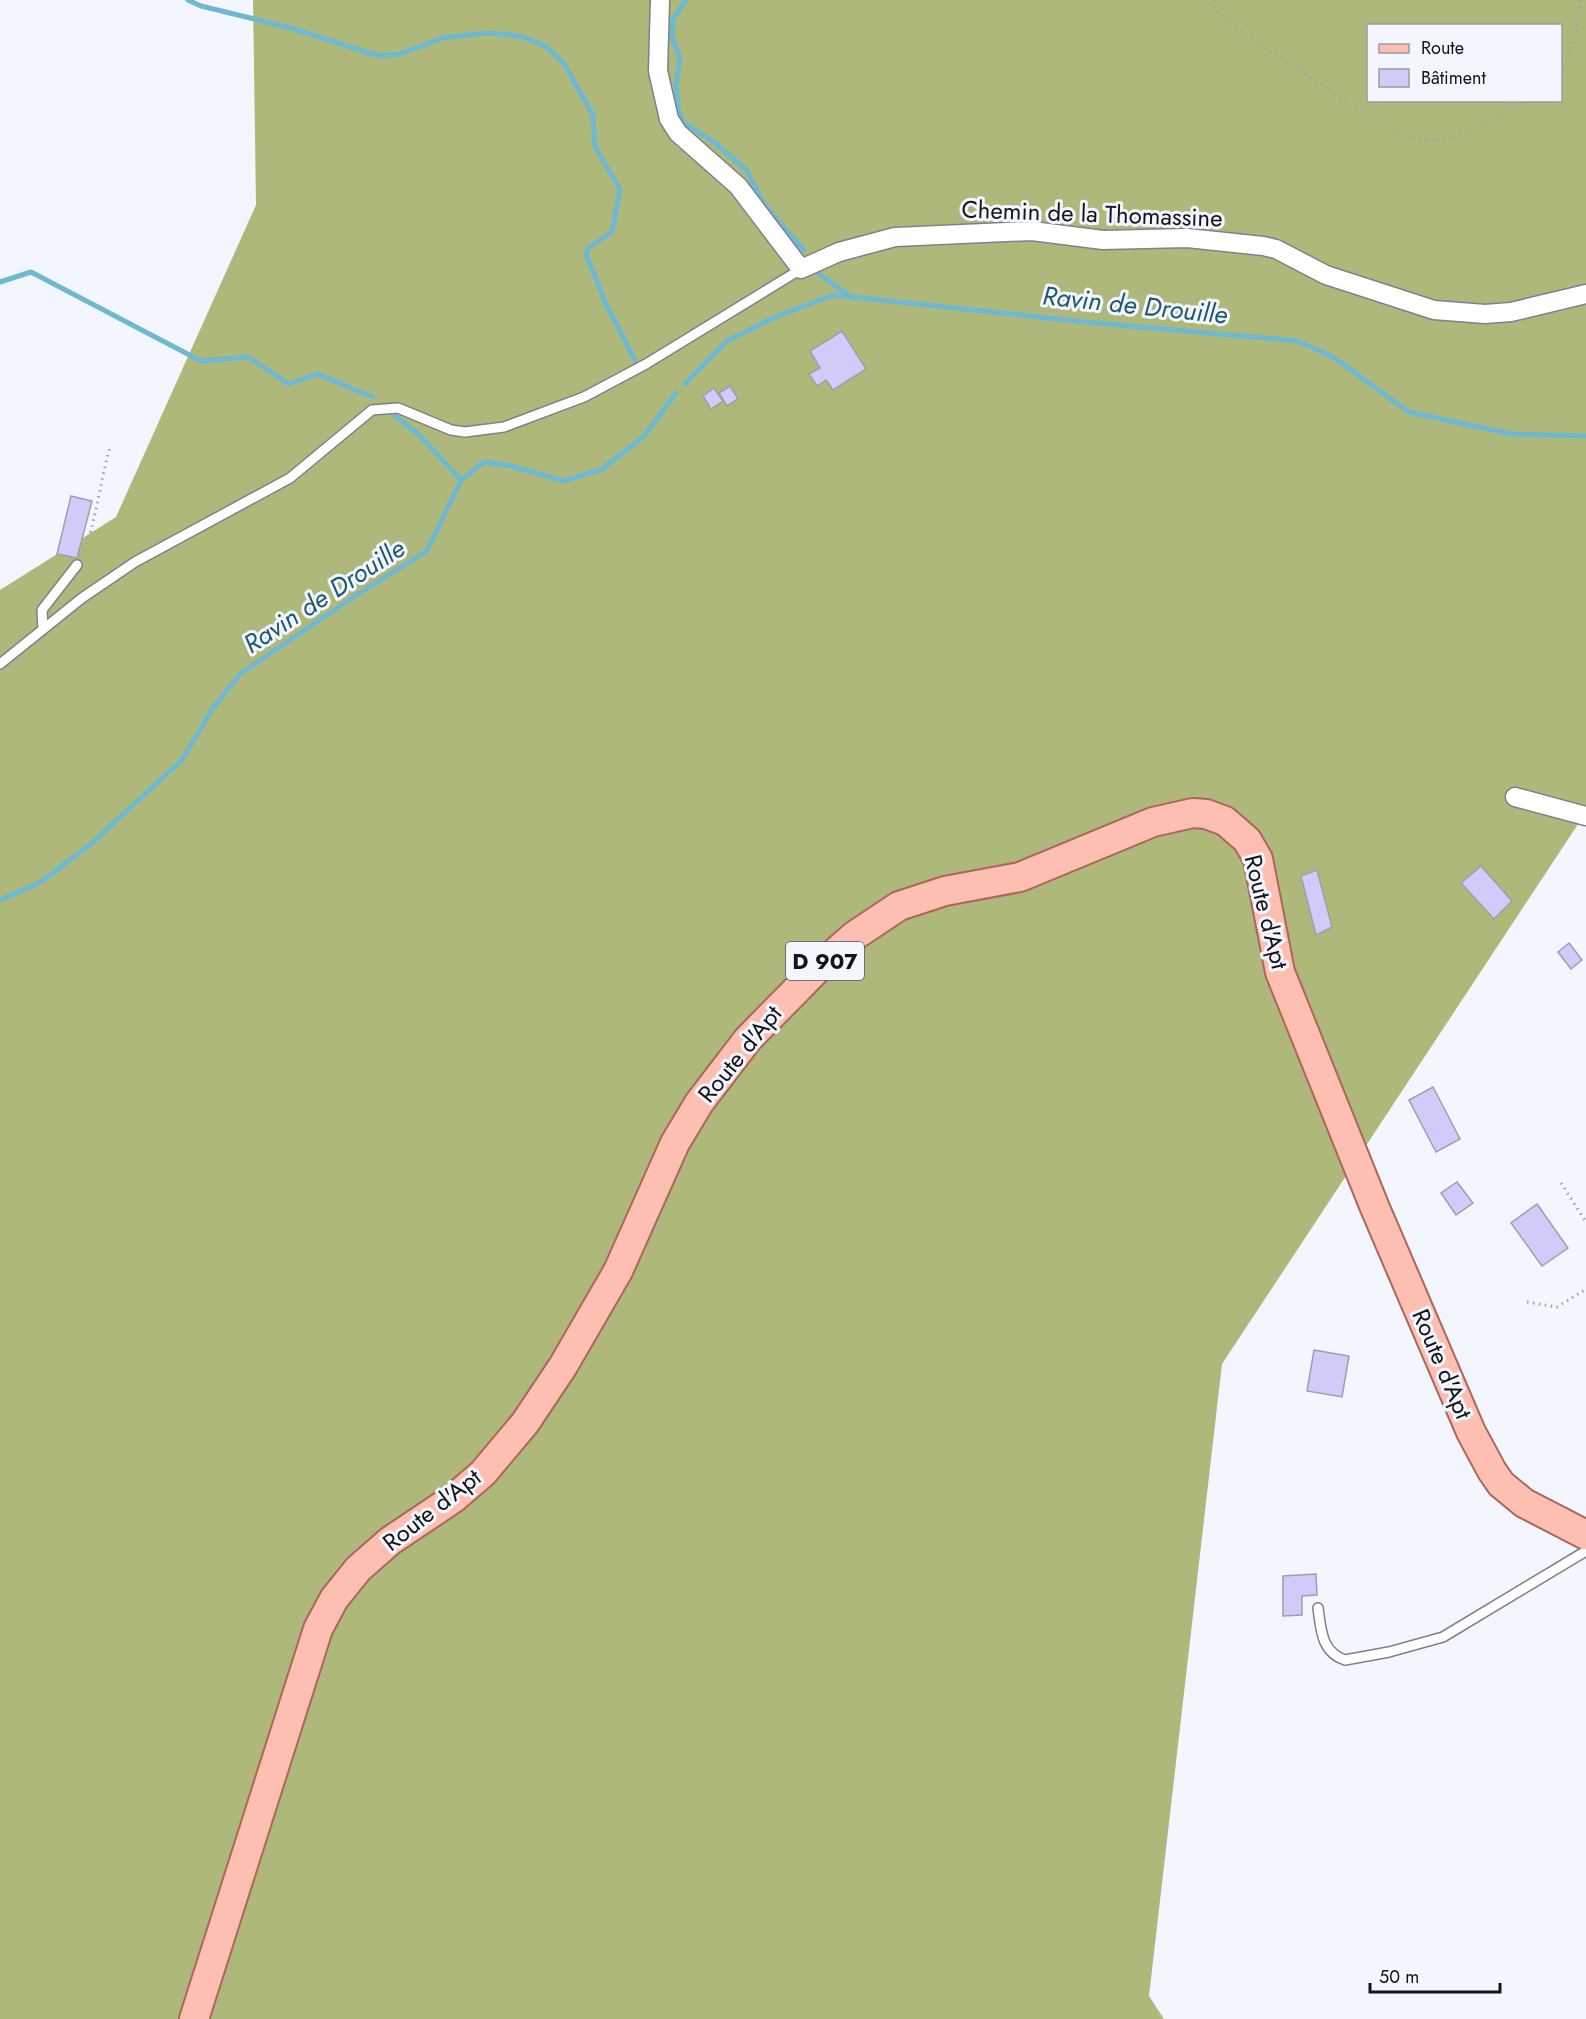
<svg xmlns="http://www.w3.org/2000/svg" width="1586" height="2019" viewBox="0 0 1586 2019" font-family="Jost,sans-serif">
  <rect width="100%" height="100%" fill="#f3f6ff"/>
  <path fill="#afb87b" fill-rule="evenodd" d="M253,0H1586V812L1222,1364L1149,1996L1164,2019H0V590L116,517L256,205ZM1368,26H1560V100H1368Z"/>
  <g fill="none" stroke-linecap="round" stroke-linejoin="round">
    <g stroke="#6eb8d1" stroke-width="5">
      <path d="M188,0L201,6L291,28L379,56L400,54L442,38L487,33L520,36L545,46L563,62L593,115L595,147L620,189L612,232L588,248L586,254L606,304L635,360"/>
      <path d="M686,0L673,19L672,38L680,57L676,84L678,110L684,123L714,142L747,171L765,206L804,250"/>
      <path d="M816,272L849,295"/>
      <path d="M0,282L31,272L201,361L248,357L289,384L317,374L373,397"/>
      <path d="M685,384L727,341L775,317L834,295L1085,322L1297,341L1333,357L1409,412L1511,434L1586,436"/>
      <path d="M394,415L417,433L461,480"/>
      <path d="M0,900L41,882L92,843L182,760L213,708L240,674L355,596L427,551L461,480L484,462L512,466L564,481L602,469L644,436L676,393"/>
    </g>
  </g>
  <g fill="#d1cbfa" stroke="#9f9ea8" stroke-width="1.5">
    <path d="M842,331L866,369L833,390L826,380L817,386L809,374L820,368L810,351Z"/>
    <path d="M730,386L738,399L727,406L719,393Z"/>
    <path d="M714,388L723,401L711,409L703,396Z"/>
    <path d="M71,496L92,501L77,558L57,554Z"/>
    <path d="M1481,866L1512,901L1494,919L1461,883Z"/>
    <path d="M1317,870L1332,927L1316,935L1301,876Z"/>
    <path d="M1569,943L1582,960L1571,969L1558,952Z"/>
    <path d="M1433,1087L1460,1139L1436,1152L1409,1100Z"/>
    <path d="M1457,1182L1473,1203L1456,1215L1441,1193Z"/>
    <path d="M1537,1204L1568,1248L1542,1266L1511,1223Z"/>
    <path d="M1314,1350L1349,1356L1342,1397L1307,1391Z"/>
    <path d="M1316,1574L1317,1595L1302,1596V1615L1283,1616V1576Z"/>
  </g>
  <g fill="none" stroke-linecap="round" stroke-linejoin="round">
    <defs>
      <g id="service">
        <path d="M43,629L42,610L77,565"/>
        <path d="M0,664L82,598L135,562L290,478L372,410L398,408L451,430L465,432L504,427L584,397L646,364L801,269"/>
        <path d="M1318,1608C1321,1629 1321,1652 1345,1660L1389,1652L1443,1637L1586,1551"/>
      </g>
      <g id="minor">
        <path d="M660,0L658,71L669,119L678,133L738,186L801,269L839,252L895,237L1032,231L1103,240L1187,238L1263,246L1276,249L1326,275L1434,310L1485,314L1511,312L1586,294"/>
        <path d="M1515,797L1586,816"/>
      </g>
      <path id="primary" d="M194,2019L318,1629L334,1599L358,1569L390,1541L454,1498L483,1473L525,1423L563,1366L618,1271L675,1143L699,1103L748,1039L821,965L854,936L899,906L945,891L1020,877L1153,822L1193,813L1206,814L1225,821L1247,840L1258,859L1280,972L1375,1208L1471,1432L1492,1471L1501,1484L1524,1503L1586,1535"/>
    </defs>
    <use href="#service" stroke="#7e818a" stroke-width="12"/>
    <use href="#minor" stroke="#7e818a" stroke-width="21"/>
    <use href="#primary" stroke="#aa6759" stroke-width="32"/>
    <g stroke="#a1a3aa" stroke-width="3" stroke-dasharray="1.5 4.5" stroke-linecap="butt">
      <path d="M1214,0L1217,11L1244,33L1377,122C1399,132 1424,145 1449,139L1531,100"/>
      <path d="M1560,77L1575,37L1581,0"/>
      <path d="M82,555C97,522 99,483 110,448"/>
      <path d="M1561,1183L1586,1222"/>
      <path d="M1527,1302L1557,1307L1586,1289"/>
    </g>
    <use href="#service" stroke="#fff" stroke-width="9"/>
    <use href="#minor" stroke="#fff" stroke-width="18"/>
    <use href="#primary" stroke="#fdbfb1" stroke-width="28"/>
  </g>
  <g text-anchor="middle" stroke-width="6" stroke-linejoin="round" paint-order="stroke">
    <rect fill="#f3f6ff" stroke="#56585d" stroke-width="1.5" x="786" y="942" width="78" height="38" rx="4.5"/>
    <g font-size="22" font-weight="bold" fill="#131417">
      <text x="825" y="969">D 907</text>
    </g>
    <g font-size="24" fill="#131417" stroke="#f3f6ff">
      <text transform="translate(1092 214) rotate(2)" y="8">Chemin de la Thomassine</text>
      <text transform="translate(1266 912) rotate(76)" y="8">Route d'Apt</text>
      <text transform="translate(740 1054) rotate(-51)" y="8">Route d'Apt</text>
      <text transform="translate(1442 1364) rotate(67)" y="8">Route d'Apt</text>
      <text transform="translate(432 1510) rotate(-38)" y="8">Route d'Apt</text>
    </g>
    <g font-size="26" font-style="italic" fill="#1d596c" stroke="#f3f6ff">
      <text transform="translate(1135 305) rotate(6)" y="9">Ravin de Drouille</text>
      <text transform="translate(324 596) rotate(-33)" y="9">Ravin de Drouille</text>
    </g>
  </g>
  <rect x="1367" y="24" width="195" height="78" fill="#f3f6ff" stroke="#999ca2" stroke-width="1.5"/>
  <rect x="1379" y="44" width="30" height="9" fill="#fdbfb1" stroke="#999ca2" stroke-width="1.5"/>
  <text x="1421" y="54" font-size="18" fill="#131417">Route</text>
  <rect x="1379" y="69" width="30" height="18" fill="#d1cbfa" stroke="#999ca2" stroke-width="1.5"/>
  <text x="1421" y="84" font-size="18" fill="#131417">Bâtiment</text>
  <path d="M1370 1983v9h130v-9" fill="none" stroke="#131417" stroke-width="3"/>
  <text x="1379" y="1983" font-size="18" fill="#131417" stroke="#f3f6ff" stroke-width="4.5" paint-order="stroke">50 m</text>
</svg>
